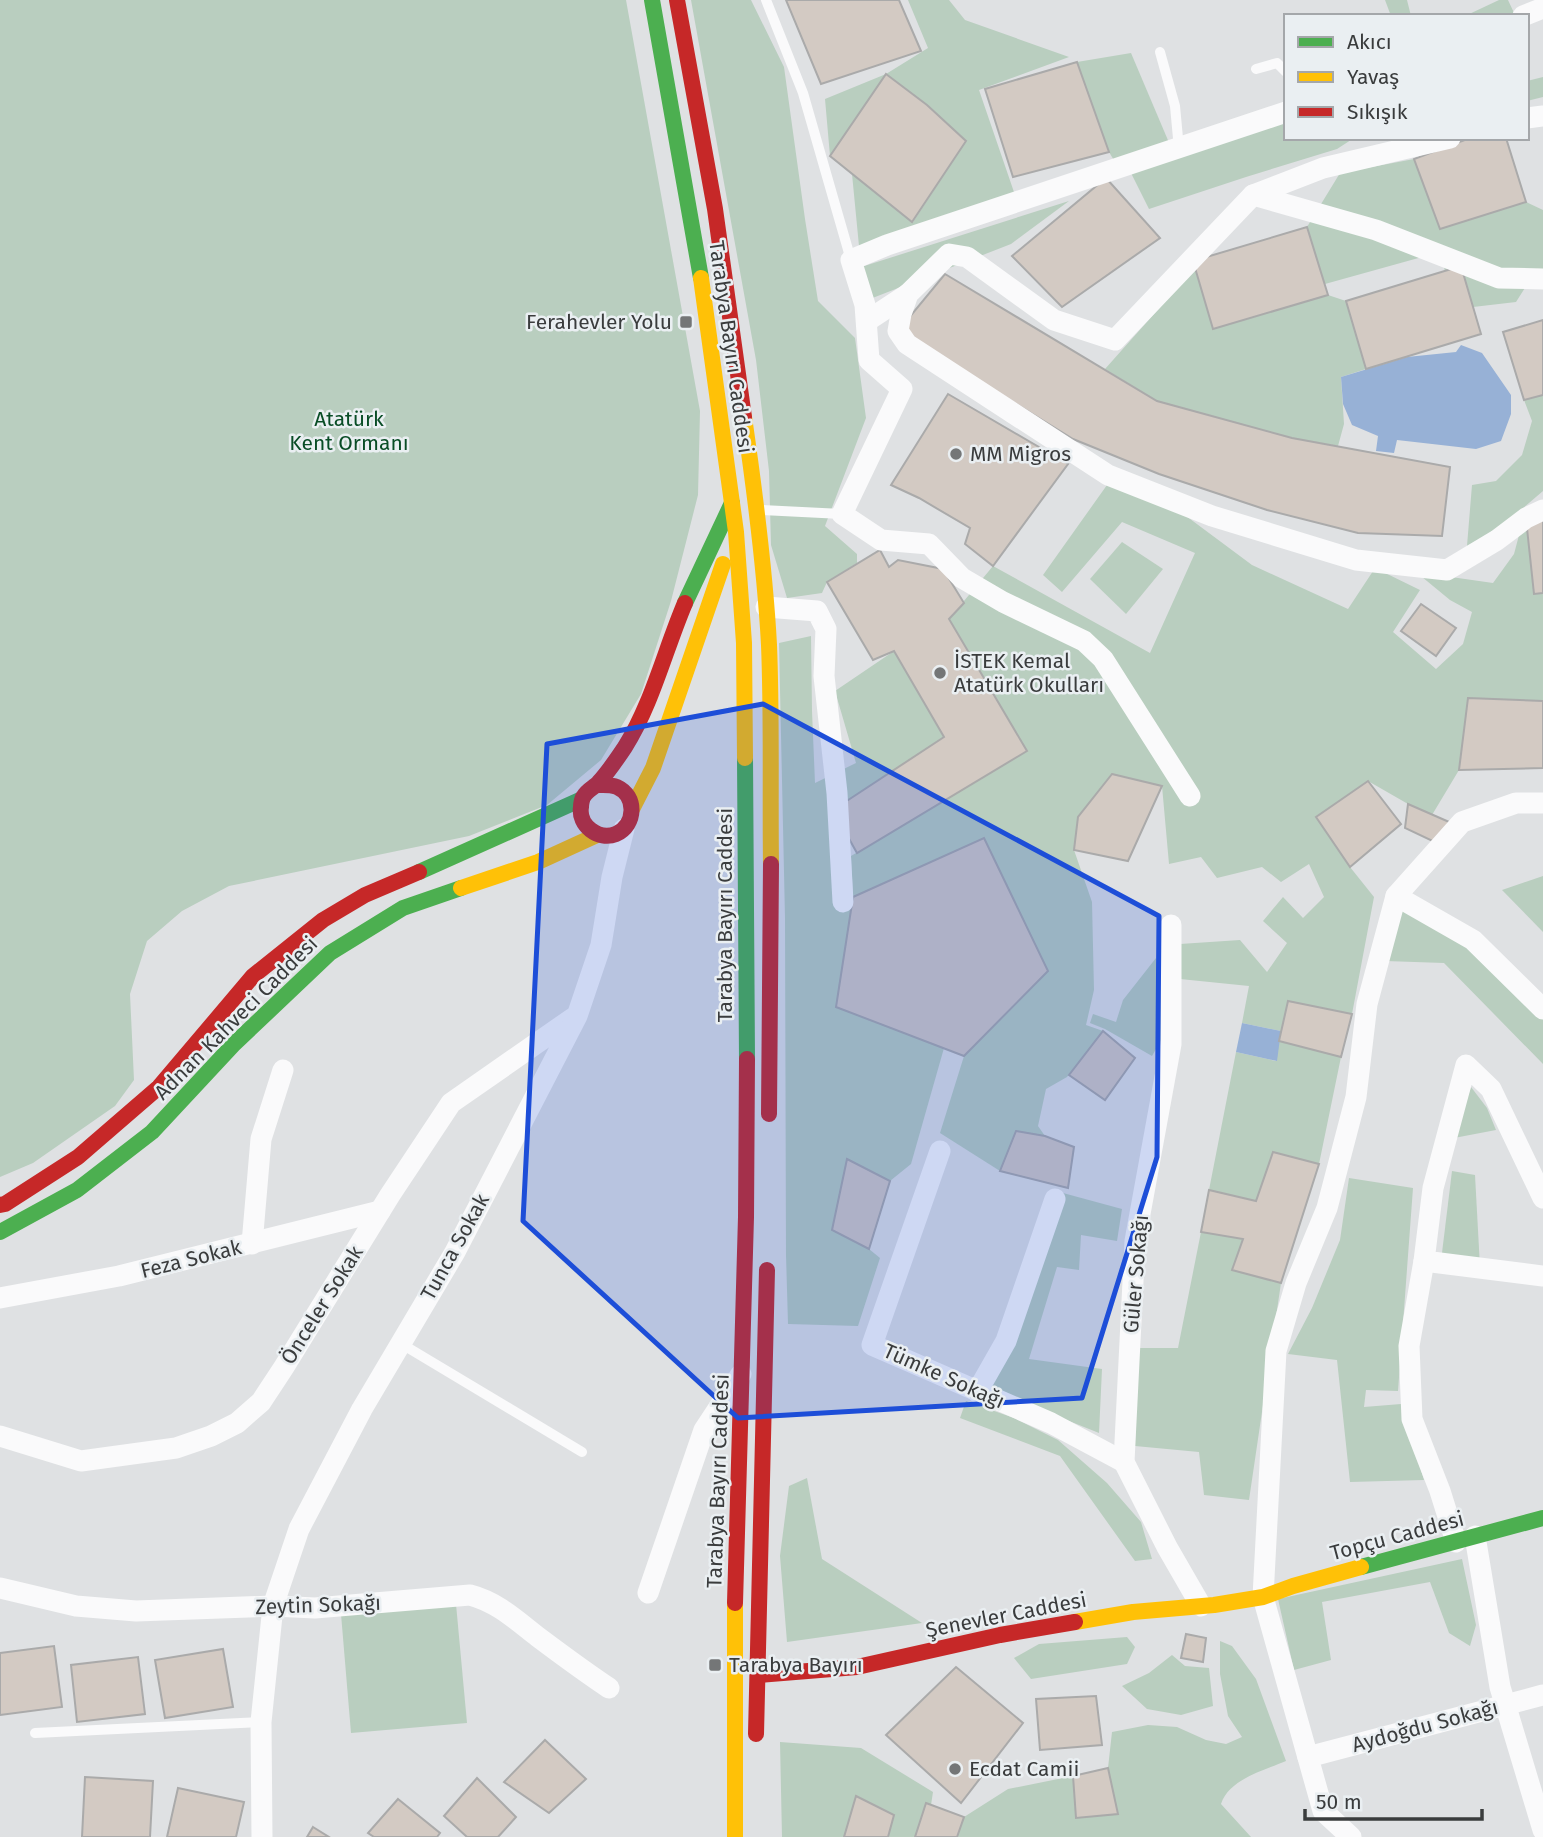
<svg xmlns="http://www.w3.org/2000/svg" width="1543" height="1837" viewBox="0 0 1543 1837" font-family="'Fira Sans',sans-serif">
  <rect width="100%" height="100%" fill="#dfe1e3"/>
  <g fill="#b9cebf">
    <path d="M0,0H626L700,411L698,495L671,601L641,694L601,760L547,805L469,836L229,886L182,911L147,941L130,994L134,1080L115,1106L33,1163L0,1177Z"/>
    <path d="M691,0H751L784,67L805,219L818,301L855,338L866,418L825,526L857,554V563L827,582L822,593L787,598L771,545L769,471L756,360Z"/>
    <path d="M908,0H949L965,20L1069,57L979,90L1015,195L859,246L852,174L913,222L966,141L927,105L886,75L830,156L825,99L886,74L928,48Z"/>
    <path d="M1385,0H1407L1411,16H1391Z"/>
    <path d="M1499,0H1508L1515,15L1465,16Z"/>
    <path d="M1131,53L1170,145L1115,162L1109,152L1077,62Z"/>
    <path d="M1543,77V97L1527,101V81Z"/>
    <path d="M1286,120V138H1354L1337,149L1246,177L1149,209L1131,173Z"/>
    <path d="M1414,159L1440,229L1526,202L1543,210V276L1530,280L1516,302L1473,307L1445,271L1440,252L1325,284L1307,227L1340,173Z"/>
    <path d="M1069,201L1011,244L870,299L858,268Z"/>
    <path d="M1195,268L1214,329L1328,295L1346,301L1366,369L1341,377L1344,424L1338,446L1292,438L1157,401L1105,369Z"/>
    <path d="M1543,395V491L1501,527L1467,546L1472,485L1496,481L1522,455L1532,421L1524,400Z"/>
    <path d="M1107,485L1174,507L1252,565L1348,609L1375,568L1420,590L1393,632L1436,669L1463,644L1472,612L1450,600L1416,572L1493,583L1514,554L1522,524L1526,519L1534,594L1543,593V701L1468,698L1459,770L1432,815L1408,804L1368,781L1316,817L1350,867L1374,897L1352,1014L1288,1001L1281,1031L1242,1023L1249,986L1180,979V944L1240,940L1267,972L1287,943L1263,921L1283,897L1303,918L1324,897L1309,864L1281,882L1262,867L1217,878L1201,857L1169,864L1162,786L1112,774L1079,817L1074,850L1092,902L1094,990L1086,1025L1103,1031L1067,1077L1046,1089L1038,1126L1045,1136L1016,1131L1000,1171L940,1133L964,1056L1048,971L984,838L853,897L851,856L1027,751L949,619L993,566L1150,653L1195,553L1122,522L1062,592L1043,575Z"/>
    <path d="M1122,542L1163,569L1126,614L1090,579Z"/>
    <path d="M811,636L812,711L815,783L856,763L835,691L894,651L944,737L833,810L837,906L851,910L836,1007L944,1048L911,1164L890,1181L847,1160L832,1230L869,1249L880,1258L858,1326L788,1324L786,1255L785,918L779,643Z"/>
    <path d="M1543,876V932L1502,890Z"/>
    <path d="M1402,898L1472,946L1543,1017V1064L1444,963L1385,961Z"/>
    <path d="M1156,958L1165,1033L1152,1056L1105,1029L1090,1023L1093,1014L1116,1022L1123,1000Z"/>
    <path d="M1279,1041L1341,1057L1319,1164L1273,1152L1256,1201L1209,1190L1236,1052L1276,1061Z"/>
    <path d="M1471,1087L1487,1108L1496,1130L1454,1138Z"/>
    <path d="M1452,1171L1475,1175L1480,1267L1441,1261Z"/>
    <path d="M1349,1178L1413,1188L1398,1391L1366,1390L1364,1407L1401,1404L1424,1480L1350,1482L1337,1360L1288,1354L1312,1308L1340,1240Z"/>
    <path d="M1063,1193L1122,1209L1117,1241L1081,1235L1079,1270L1057,1267L1029,1359L1102,1369L1099,1433L987,1388Z"/>
    <path d="M1201,1232L1243,1239L1233,1270L1281,1283L1249,1500L1204,1495L1199,1452L1135,1446L1138,1348H1178Z"/>
    <path d="M966,1401L1014,1418L1058,1440L1107,1483L1141,1522L1152,1559L1135,1561L1060,1456L960,1418Z"/>
    <path d="M807,1478L822,1559L922,1623L787,1642L780,1556L789,1486Z"/>
    <path d="M1462,1559L1476,1625L1470,1646L1449,1633L1430,1582L1322,1602L1331,1660L1294,1670L1278,1599Z"/>
    <path d="M456,1604L467,1723L351,1733L341,1614Z"/>
    <path d="M1127,1637L1135,1647L1127,1664L1031,1679L1014,1658L1039,1644Z"/>
    <path d="M1220,1641L1232,1646L1256,1679L1286,1761C1265,1770 1229,1779 1221,1804L1251,1837H957L964,1817L1008,1789L1073,1776L1076,1818L1117,1814L1108,1768L1112,1732L1148,1725L1177,1727L1206,1740L1226,1744L1242,1737L1228,1716L1220,1674Z"/>
    <path d="M1172,1655L1185,1666L1209,1668L1213,1706L1181,1715L1147,1709L1122,1686L1149,1673Z"/>
    <path d="M780,1742L861,1748L933,1792L931,1805L926,1804L915,1837H888L894,1815L857,1796L844,1837H782Z"/>
  </g>
  <g fill="#97b1d6">
    <path d="M1461,345L1482,353L1511,395V414L1501,441L1476,449L1397,440L1394,453L1376,451L1378,436L1352,425L1343,404L1341,377L1407,357L1456,352Z"/>
    <path d="M1242,1023L1281,1031L1277,1061L1236,1052Z"/>
  </g>
  <g fill="#d3cac3" stroke="#aaa" stroke-width="2">
    <path d="M786,0H899L921,51L821,84Z"/>
    <path d="M1077,62L1109,152L1013,177L985,89Z"/>
    <path d="M886,74L927,105L966,141L912,222L830,156Z"/>
    <path d="M1470,138H1506L1526,202L1440,229L1414,159Z"/>
    <path d="M1106,178L1160,238L1062,307L1012,256Z"/>
    <path d="M1307,227L1328,295L1213,329L1193,261Z"/>
    <path d="M1461,266L1481,334L1366,369L1346,301Z"/>
    <path d="M945,274L1157,401L1292,438L1450,467L1442,536L1358,533L1267,510L1159,474L1073,439L898,331Z"/>
    <path d="M1543,320V395L1524,400L1503,332Z"/>
    <path d="M948,394L1068,464L993,566L965,544L970,528L919,498L891,485Z"/>
    <path d="M1543,517V593L1534,594L1526,519Z"/>
    <path d="M880,550L889,567L898,560L943,569L964,603L949,619L1027,751L857,853L833,810L944,737L894,651L873,660L827,582Z"/>
    <path d="M1421,604L1456,628L1436,656L1401,631Z"/>
    <path d="M1468,698L1543,701V768L1459,770Z"/>
    <path d="M1112,774L1162,786L1128,861L1074,850L1078,817Z"/>
    <path d="M1368,781L1401,824L1350,867L1316,817Z"/>
    <path d="M1408,804L1456,825L1441,845L1405,828Z"/>
    <path d="M984,838L1048,971L964,1056L836,1007L853,897Z"/>
    <path d="M1288,1001L1352,1014L1341,1057L1279,1041Z"/>
    <path d="M1103,1031L1135,1058L1105,1100L1069,1075Z"/>
    <path d="M1016,1131L1045,1136L1074,1147L1068,1188L1000,1171Z"/>
    <path d="M1273,1152L1319,1164L1281,1283L1232,1270L1243,1239L1201,1232L1209,1190L1256,1201Z"/>
    <path d="M847,1159L890,1181L869,1249L832,1230Z"/>
    <path d="M1186,1634L1206,1638L1203,1662L1181,1658Z"/>
    <path d="M54,1646L62,1707L0,1715V1653Z"/>
    <path d="M223,1649L233,1707L165,1718L155,1660Z"/>
    <path d="M138,1657L145,1714L77,1722L71,1665Z"/>
    <path d="M956,1667L1023,1723L961,1803L886,1735Z"/>
    <path d="M1096,1696L1102,1745L1040,1750L1036,1699Z"/>
    <path d="M545,1740L586,1779L549,1813L504,1782Z"/>
    <path d="M1108,1768L1118,1814L1076,1818L1073,1776Z"/>
    <path d="M85,1777L153,1781L150,1837H82Z"/>
    <path d="M477,1778L516,1817L498,1837H467L444,1816Z"/>
    <path d="M178,1788L244,1802L236,1837H167Z"/>
    <path d="M856,1796L894,1815L888,1837H844Z"/>
    <path d="M398,1799L440,1833L437,1837H374L368,1833Z"/>
    <path d="M926,1803L964,1817L957,1837H915Z"/>
    <path d="M313,1827L329,1837H307Z"/>
  </g>
  <g fill="none" stroke-linecap="round" stroke-linejoin="round">
    <g stroke="#fafafb" stroke-width="10">
      <path d="M766,0L803,93L851,260"/>
      <path d="M1160,52L1175,106L1179,149"/>
      <path d="M1256,69L1277,63L1286,72"/>
      <path d="M760,510L842,514L845,512"/>
      <path d="M400,1343L582,1452"/>
      <path d="M35,1733L261,1722"/>
    </g>
    <g stroke="#fafafb" stroke-width="21">
      <path d="M1523,16L1543,8"/>
      <path d="M1527,118L1543,116"/>
      <path d="M1450,138L1323,168L1253,195L1115,340L1054,320L967,257L949,254L908,294L901,314L898,331L907,344L1108,475L1212,516L1356,560L1447,570L1497,540L1526,518L1543,510"/>
      <path d="M1253,195L1376,230L1499,278L1543,279"/>
      <path d="M867,321L908,294"/>
      <path d="M766,607L817,611L826,629L824,676L837,793L843,902"/>
      <path d="M1190,796L1103,659L1084,641L1003,602L962,578L929,544L881,540L842,514L902,389L869,360L865,305L851,260L887,245L1286,112"/>
      <path d="M1396,896L1473,940L1543,1009"/>
      <path d="M1171,925V1044L1135,1241L1124,1462L1167,1547L1201,1606"/>
      <path d="M940,1151L872,1345L1051,1423L1124,1462"/>
      <path d="M1543,1198L1491,1089L1466,1065L1433,1188L1424,1261L1543,1276"/>
      <path d="M252,1244L261,1139L283,1070"/>
      <path d="M1424,1261L1409,1346L1412,1419L1440,1491L1456,1542"/>
      <path d="M0,1298L119,1276L380,1211"/>
      <path d="M977,1392L1006,1341L1055,1199"/>
      <path d="M0,1436L81,1461L176,1448L211,1436L237,1423L261,1402L284,1367L390,1195L451,1103L573,1018"/>
      <path d="M1475,1536L1500,1687L1543,1830"/>
      <path d="M0,1588L76,1606L136,1611L273,1606L315,1608L470,1595C497,1602 516,1620 538,1637C562,1655 585,1672 609,1688"/>
      <path d="M648,1593L704,1430L741,1374"/>
      <path d="M1308,1757L1543,1695"/>
      <path d="M262,1837L261,1722L273,1606L299,1529L362,1409L455,1252L577,1016L601,945L612,877L624,829"/>
      <path d="M1351,1837L1323,1811L1263,1597L1276,1351L1296,1283L1327,1208L1356,1097L1367,1004L1396,896L1462,822L1516,803H1543"/>
    </g>
    <g stroke="#4caf50" stroke-width="16">
      <path d="M652,0L701,278"/>
      <path d="M685,603L732,503"/>
      <path d="M745,758L747,1059"/>
      <path d="M419,872L582,799"/>
      <path d="M0,1232L77,1190L152,1132L233,1045L330,953L403,908L461,888"/>
      <path d="M1361,1567L1543,1518"/>
    </g>
    <g stroke="#ffc107" stroke-width="16">
      <path d="M701,278L736,532L744,643L745,758"/>
      <path d="M744,417C755,493 765,569 769,645C772,718 770,791 771,864"/>
      <path d="M632,809L653,768L723,564"/>
      <path d="M461,888L538,862L597,835"/>
      <path d="M735,1603V1837"/>
      <path d="M1075,1622L1133,1612L1214,1605L1263,1597L1293,1586L1361,1567"/>
    </g>
    <g stroke="#c62828" stroke-width="16">
      <path d="M677,0L715,209L744,417"/>
      <path d="M596,785C603,785 610,784 617,787C637,796 636,825 616,834C598,841 578,825 581,807C581,804 582,798 584,796C587,790 595,787 599,782C609,771 617,759 625,747C652,704 665,650 685,603"/>
      <path d="M769,1114L771,864"/>
      <path d="M0,1205L5,1204L78,1157L159,1087L253,976L323,920L365,895L419,872"/>
      <path d="M735,1603L746,1217L747,1059"/>
      <path d="M758,1675L857,1667L1000,1635L1075,1622"/>
      <path d="M756,1734L767,1270"/>
    </g>
  </g>
  <path fill="#1d4ed8" fill-opacity="0.2" stroke="#1d4ed8" stroke-width="5" stroke-linejoin="round" d="M763,704L1159,916L1157,1157L1082,1398L738,1418L523,1221L547,744Z"/>
  <g fill="#747677" stroke="#eaeff2" stroke-width="2.5">
    <rect x="679" y="315" width="14" height="14" rx="3.5"/>
    <circle cx="956" cy="454" r="7"/>
    <circle cx="940" cy="673" r="7"/>
    <rect x="708" y="1658" width="14" height="14" rx="3.5"/>
    <circle cx="955" cy="1769" r="7"/>
  </g>
  <g text-anchor="middle" stroke-width="5" stroke-linejoin="round" paint-order="stroke">
    <g font-size="21" fill="#3a3c3d" stroke="#eaeff2" text-anchor="start">
      <text x="672" y="329" text-anchor="end">Ferahevler Yolu</text>
      <text x="970" y="461">MM Migros</text>
      <text x="954" y="668">İSTEK Kemal<tspan x="954" dy="24">Atatürk Okulları</tspan></text>
      <text x="729" y="1672">Tarabya Bayırı</text>
      <text x="969" y="1776">Ecdat Camii</text>
    </g>
    <g font-size="21" fill="#3a3c3d" stroke="#eaeff2">
      <text transform="translate(731 347) rotate(82)" y="7">Tarabya Bayırı Caddesi</text>
      <text transform="translate(725 915) rotate(-90)" y="7">Tarabya Bayırı Caddesi</text>
      <text transform="translate(236 1018) rotate(-45)" y="7">Adnan Kahveci Caddesi</text>
      <text transform="translate(455 1247) rotate(-61)" y="7">Tunca Sokak</text>
      <text transform="translate(191 1259) rotate(-14)" y="7">Feza Sokak</text>
      <text transform="translate(1136 1274) rotate(-85)" y="7">Güler Sokağı</text>
      <text transform="translate(322 1305) rotate(-58)" y="7">Önceler Sokak</text>
      <text transform="translate(944 1376) rotate(24)" y="7">Tümke Sokağı</text>
      <text transform="translate(718 1481) rotate(-88)" y="7">Tarabya Bayırı Caddesi</text>
      <text transform="translate(1397 1536) rotate(-15)" y="7">Topçu Caddesi</text>
      <text transform="translate(318 1605) rotate(-2)" y="7">Zeytin Sokağı</text>
      <text transform="translate(1006 1615) rotate(-11)" y="7">Şenevler Caddesi</text>
      <text transform="translate(1425 1726) rotate(-15)" y="7">Aydoğdu Sokağı</text>
    </g>
    <g font-size="21" fill="#094d26" stroke="#eaeff2">
      <text x="349" y="426">Atatürk<tspan x="349" dy="24">Kent Ormanı</tspan></text>
    </g>
  </g>
  <rect x="1284" y="14" width="245" height="126" fill="#eaeff2" stroke="#a4a7aa" stroke-width="2"/>
  <rect x="1298" y="37" width="35" height="10" fill="#4caf50" stroke="#a4a7aa" stroke-width="2"/>
  <text x="1347" y="49" font-size="21" fill="#3a3c3d">Akıcı</text>
  <rect x="1298" y="72" width="35" height="10" fill="#ffc107" stroke="#a4a7aa" stroke-width="2"/>
  <text x="1347" y="84" font-size="21" fill="#3a3c3d">Yavaş</text>
  <rect x="1298" y="107" width="35" height="10" fill="#c62828" stroke="#a4a7aa" stroke-width="2"/>
  <text x="1347" y="119" font-size="21" fill="#3a3c3d">Sıkışık</text>
  <path d="M1305 1809v10h177v-10" fill="none" stroke="#3a3c3d" stroke-width="3.5"/>
  <text x="1316" y="1809" font-size="21" fill="#3a3c3d" stroke="#eaeff2" stroke-width="5" paint-order="stroke">50 m</text>
</svg>
